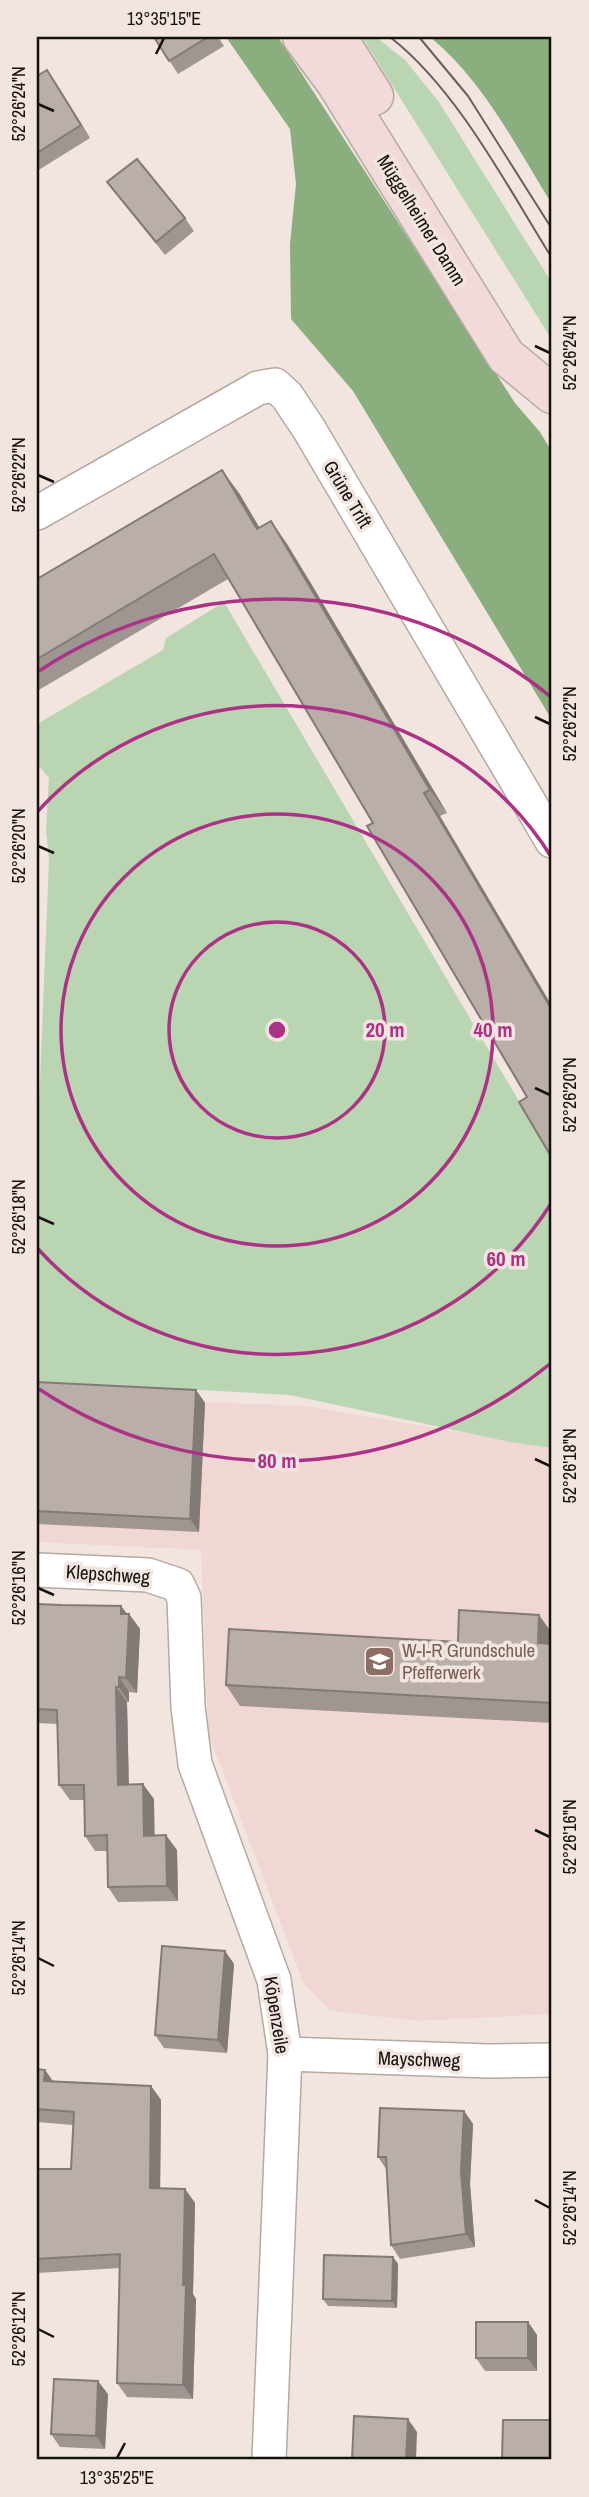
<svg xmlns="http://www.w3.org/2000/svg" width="589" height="2497" viewBox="0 0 589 2497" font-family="'Archivo Narrow',sans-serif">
  <rect width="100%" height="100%" fill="#f2e5e0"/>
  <path fill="#f1d7d4" d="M37,1395L306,1406L552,1448V2014L419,2021L330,2011L303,1982L208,1733L201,1550L37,1542Z"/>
  <g fill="#bad5b1">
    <path d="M362,37H376L405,60L439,102L552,283V340Z"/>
    <path d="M224,602L552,1157V1448L510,1442L290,1395L37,1381V1153L49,860L46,830L49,778L37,764V724L163,650L166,638Z"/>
  </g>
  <g fill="#8aae7e">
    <path d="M226,37H278L515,403L540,432L552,452V720L353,391L291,319L290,244L296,184L290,129Z"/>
    <path d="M430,37H552V204C516,147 484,81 430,37Z"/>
  </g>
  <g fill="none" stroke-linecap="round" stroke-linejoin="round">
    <defs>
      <g id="street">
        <path d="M37,513L258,388L275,385L287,396L309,429L552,841"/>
        <path d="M37,1570L148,1575L178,1585L184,1598L188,1707L195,1764L274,1980L285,2054L269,2460"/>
        <path d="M285,2054L488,2061L552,2060"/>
      </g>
      <g id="secondary">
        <path d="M302,37L336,83L506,356L552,394"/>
        <path d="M337,37L374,96"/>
      </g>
    </defs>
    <use href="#street" stroke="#b5a9a4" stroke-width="36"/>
    <use href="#secondary" stroke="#b5a9a4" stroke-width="41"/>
    <use href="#street" stroke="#fff" stroke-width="33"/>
    <use href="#secondary" stroke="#f1dad9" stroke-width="38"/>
    <g stroke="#675f5c" stroke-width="2">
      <path d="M390,37C457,89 507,186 552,258"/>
      <path d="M419,37L468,96L552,229"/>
    </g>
  </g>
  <g fill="#a09691">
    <path d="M154,37H218L224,46L178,74Z"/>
    <path d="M47,70L90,138L37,171V76Z"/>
    <path d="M107,182L185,218L194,231L165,255L117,195Z"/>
    <path d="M239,493L259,528L271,521L287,544L447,813L440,816L527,1097L373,823L228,579L37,691V579Z"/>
    <path d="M37,1382L196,1390L205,1403L199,1532L37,1524Z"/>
    <path d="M37,1604L62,1605L121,1606L127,1614H129L140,1629L137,1693L129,1692V1702H127L129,1784L154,1799V1835L177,1850L178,1901L118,1902L108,1887L107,1851H95L85,1836L84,1800H70L59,1785L57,1724L37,1723Z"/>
    <path d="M552,1633V1723L240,1706L226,1685L458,1642Z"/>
    <path d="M225,1951L234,1964L227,2053L164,2048L155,2035Z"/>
    <path d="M37,2069L45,2070L53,2082L151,2086L161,2100L160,2189H185L195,2203L193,2294L196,2299L193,2399L127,2397L117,2383L120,2268L37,2273V2169H71L73,2125L37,2122Z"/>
    <path d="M464,2111L473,2124L470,2184L475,2247L400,2259L391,2245L387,2170L378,2157Z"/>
    <path d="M393,2257L398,2264L397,2308L328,2306L323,2299Z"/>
    <path d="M528,2322L537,2335V2371H485L476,2358Z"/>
    <path d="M108,2394L105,2449L60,2447L51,2434Z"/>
  </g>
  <g fill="#827a76">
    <path d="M47,70L56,83L90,138L81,125Z"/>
    <path d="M222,470L239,493L274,552L257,529Z"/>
    <path d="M271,521L287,544L312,585L447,813L430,790Z"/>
    <path d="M424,793L440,816L552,1006V1010Z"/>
    <path d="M196,1390L205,1403L199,1532L190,1519Z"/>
    <path d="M121,1606L129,1617V1614L140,1629L137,1693L126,1678Z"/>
    <path d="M539,1615L552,1633V1664L538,1643Z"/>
    <path d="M119,1677L129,1692V1702L119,1687Z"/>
    <path d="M116,1687L127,1702L129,1800L118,1785Z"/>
    <path d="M143,1784L154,1799L155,1851L144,1836Z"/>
    <path d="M166,1835L177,1850L178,1901L167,1886Z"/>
    <path d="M225,1951L234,1964L227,2053L218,2040Z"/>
    <path d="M45,2070L55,2084L44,2081Z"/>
    <path d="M151,2086L161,2100L160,2202L150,2188Z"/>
    <path d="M464,2111L473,2124L470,2184L475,2247L466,2234L461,2171Z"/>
    <path d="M185,2189L195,2203L193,2294L196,2299L193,2399L183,2385V2285Z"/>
    <path d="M393,2257L398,2264L397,2308L392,2301Z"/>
    <path d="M528,2322L537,2335V2371L528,2358Z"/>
    <path d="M98,2381L108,2394L105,2449L96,2436Z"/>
    <path d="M408,2419L417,2432L416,2460H406Z"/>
  </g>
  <g fill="#baaea9" stroke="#827a76" stroke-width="2">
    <path d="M154,37H208L169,61Z"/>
    <path d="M47,70L81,125L37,153V76Z"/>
    <path d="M137,159L185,218L156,242L107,182Z"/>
    <path d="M222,470L257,529L271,521L430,790L424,793L552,1010V1158L519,1102L527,1097L367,826L373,823L214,554L37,659V579Z"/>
    <path d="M37,1382L196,1390L190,1519L37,1511Z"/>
    <path d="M37,1604L62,1605L121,1606V1614H129L126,1678L119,1677V1687H116L118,1785L143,1784L144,1836L166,1835L167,1886L108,1887L107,1835L85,1836L84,1785H59L57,1710L37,1709Z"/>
    <path d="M459,1610L539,1615L538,1643L552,1644V1703L226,1685L229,1629L458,1642Z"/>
    <path d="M162,1946L225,1951L218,2040L155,2035Z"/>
    <path d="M37,2069L45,2070L44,2081L151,2086L150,2188L185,2189L183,2285H186L183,2385L117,2383L120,2254L37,2259V2169H71L74,2112L37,2109Z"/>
    <path d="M380,2108L464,2111L461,2171L466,2234L391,2245L386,2157H378Z"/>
    <path d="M324,2255L393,2257L392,2301L323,2299Z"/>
    <rect x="476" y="2322" width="52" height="36"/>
    <path d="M54,2379L98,2381L96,2436L51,2434Z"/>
    <path d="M354,2416L408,2419L406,2460H352Z"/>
    <path d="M503,2420H552V2460H502Z"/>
  </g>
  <path fill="none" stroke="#15110f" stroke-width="2.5" d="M156,54L164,38M38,104L54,111M535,346L550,353M38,475L54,482M535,717L550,724M38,846L54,853M535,1088L550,1095M38,1217L54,1224M535,1459L550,1466M38,1588L54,1595M535,1830L550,1837M38,1958L54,1966M535,2200L550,2208M38,2329L54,2337M117,2458L125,2443"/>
  <g fill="none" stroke="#ac3286" stroke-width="3.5">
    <circle cx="277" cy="1030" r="108"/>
    <circle cx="277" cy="1030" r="216"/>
    <path d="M552 1202A324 324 0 0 1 38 1249M38 811A324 324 0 0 1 552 858"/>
    <path d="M551 1363A431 431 0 0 1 39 1389M39 671A431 431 0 0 1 551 697"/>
  </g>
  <defs>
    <symbol id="school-square" viewBox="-11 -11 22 22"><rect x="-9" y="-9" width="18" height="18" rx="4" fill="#8d6e63" stroke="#f2e5e0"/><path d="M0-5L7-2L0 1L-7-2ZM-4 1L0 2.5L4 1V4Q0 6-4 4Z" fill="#fff"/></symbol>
  </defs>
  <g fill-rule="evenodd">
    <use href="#school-square" x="362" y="1644" width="35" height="35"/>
  </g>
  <g text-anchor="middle" stroke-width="7" stroke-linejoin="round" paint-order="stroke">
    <g font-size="19" fill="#15110f" stroke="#f2e5e0">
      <text transform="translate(422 220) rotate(58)" y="7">Müggelheimer Damm</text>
      <text transform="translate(348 494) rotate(59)" y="7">Grüne Trift</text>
      <text transform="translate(108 1574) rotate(4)" y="7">Klepschweg</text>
      <text transform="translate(277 2015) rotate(81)" y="7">Köpenzeile</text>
      <text transform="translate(419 2059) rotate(2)" y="7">Mayschweg</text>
    </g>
    <g font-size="19" fill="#785e54" stroke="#f2e5e0" text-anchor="start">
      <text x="402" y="1657">W-I-R Grundschule<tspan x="402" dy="22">Pfefferwerk</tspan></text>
    </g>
  </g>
  <circle cx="277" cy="1030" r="10" fill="#ac3286" stroke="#f2e5e0" stroke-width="3.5"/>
  <g font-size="21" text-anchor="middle" font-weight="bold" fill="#ac3286" stroke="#f2e5e0" stroke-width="7" stroke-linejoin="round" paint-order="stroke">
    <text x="385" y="1037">20 m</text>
    <text x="493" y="1037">40 m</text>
    <text x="506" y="1266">60 m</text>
    <text x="277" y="1468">80 m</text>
  </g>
  <rect width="589" height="2497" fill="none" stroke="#f2e5e0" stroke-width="77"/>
  <rect x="38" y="38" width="512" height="2420" fill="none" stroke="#15110f" stroke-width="2.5"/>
  <g font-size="18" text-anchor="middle" fill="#15110f">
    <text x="164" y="25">13°35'15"E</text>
    <text transform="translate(19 104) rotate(-90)" y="6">52°26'24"N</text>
    <text transform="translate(570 353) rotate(-90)" y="6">52°26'24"N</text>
    <text transform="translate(19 475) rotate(-90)" y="6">52°26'22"N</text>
    <text transform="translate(570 724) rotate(-90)" y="6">52°26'22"N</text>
    <text transform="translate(19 846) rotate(-90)" y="6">52°26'20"N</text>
    <text transform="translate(570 1095) rotate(-90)" y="6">52°26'20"N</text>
    <text transform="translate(19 1217) rotate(-90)" y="6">52°26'18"N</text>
    <text transform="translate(570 1466) rotate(-90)" y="6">52°26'18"N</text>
    <text transform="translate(19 1588) rotate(-90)" y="6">52°26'16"N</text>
    <text transform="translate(570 1837) rotate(-90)" y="6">52°26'16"N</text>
    <text transform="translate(19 1958) rotate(-90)" y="6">52°26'14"N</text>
    <text transform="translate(570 2208) rotate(-90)" y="6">52°26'14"N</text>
    <text transform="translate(19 2329) rotate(-90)" y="6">52°26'12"N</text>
    <text x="117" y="2484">13°35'25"E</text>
  </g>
</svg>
